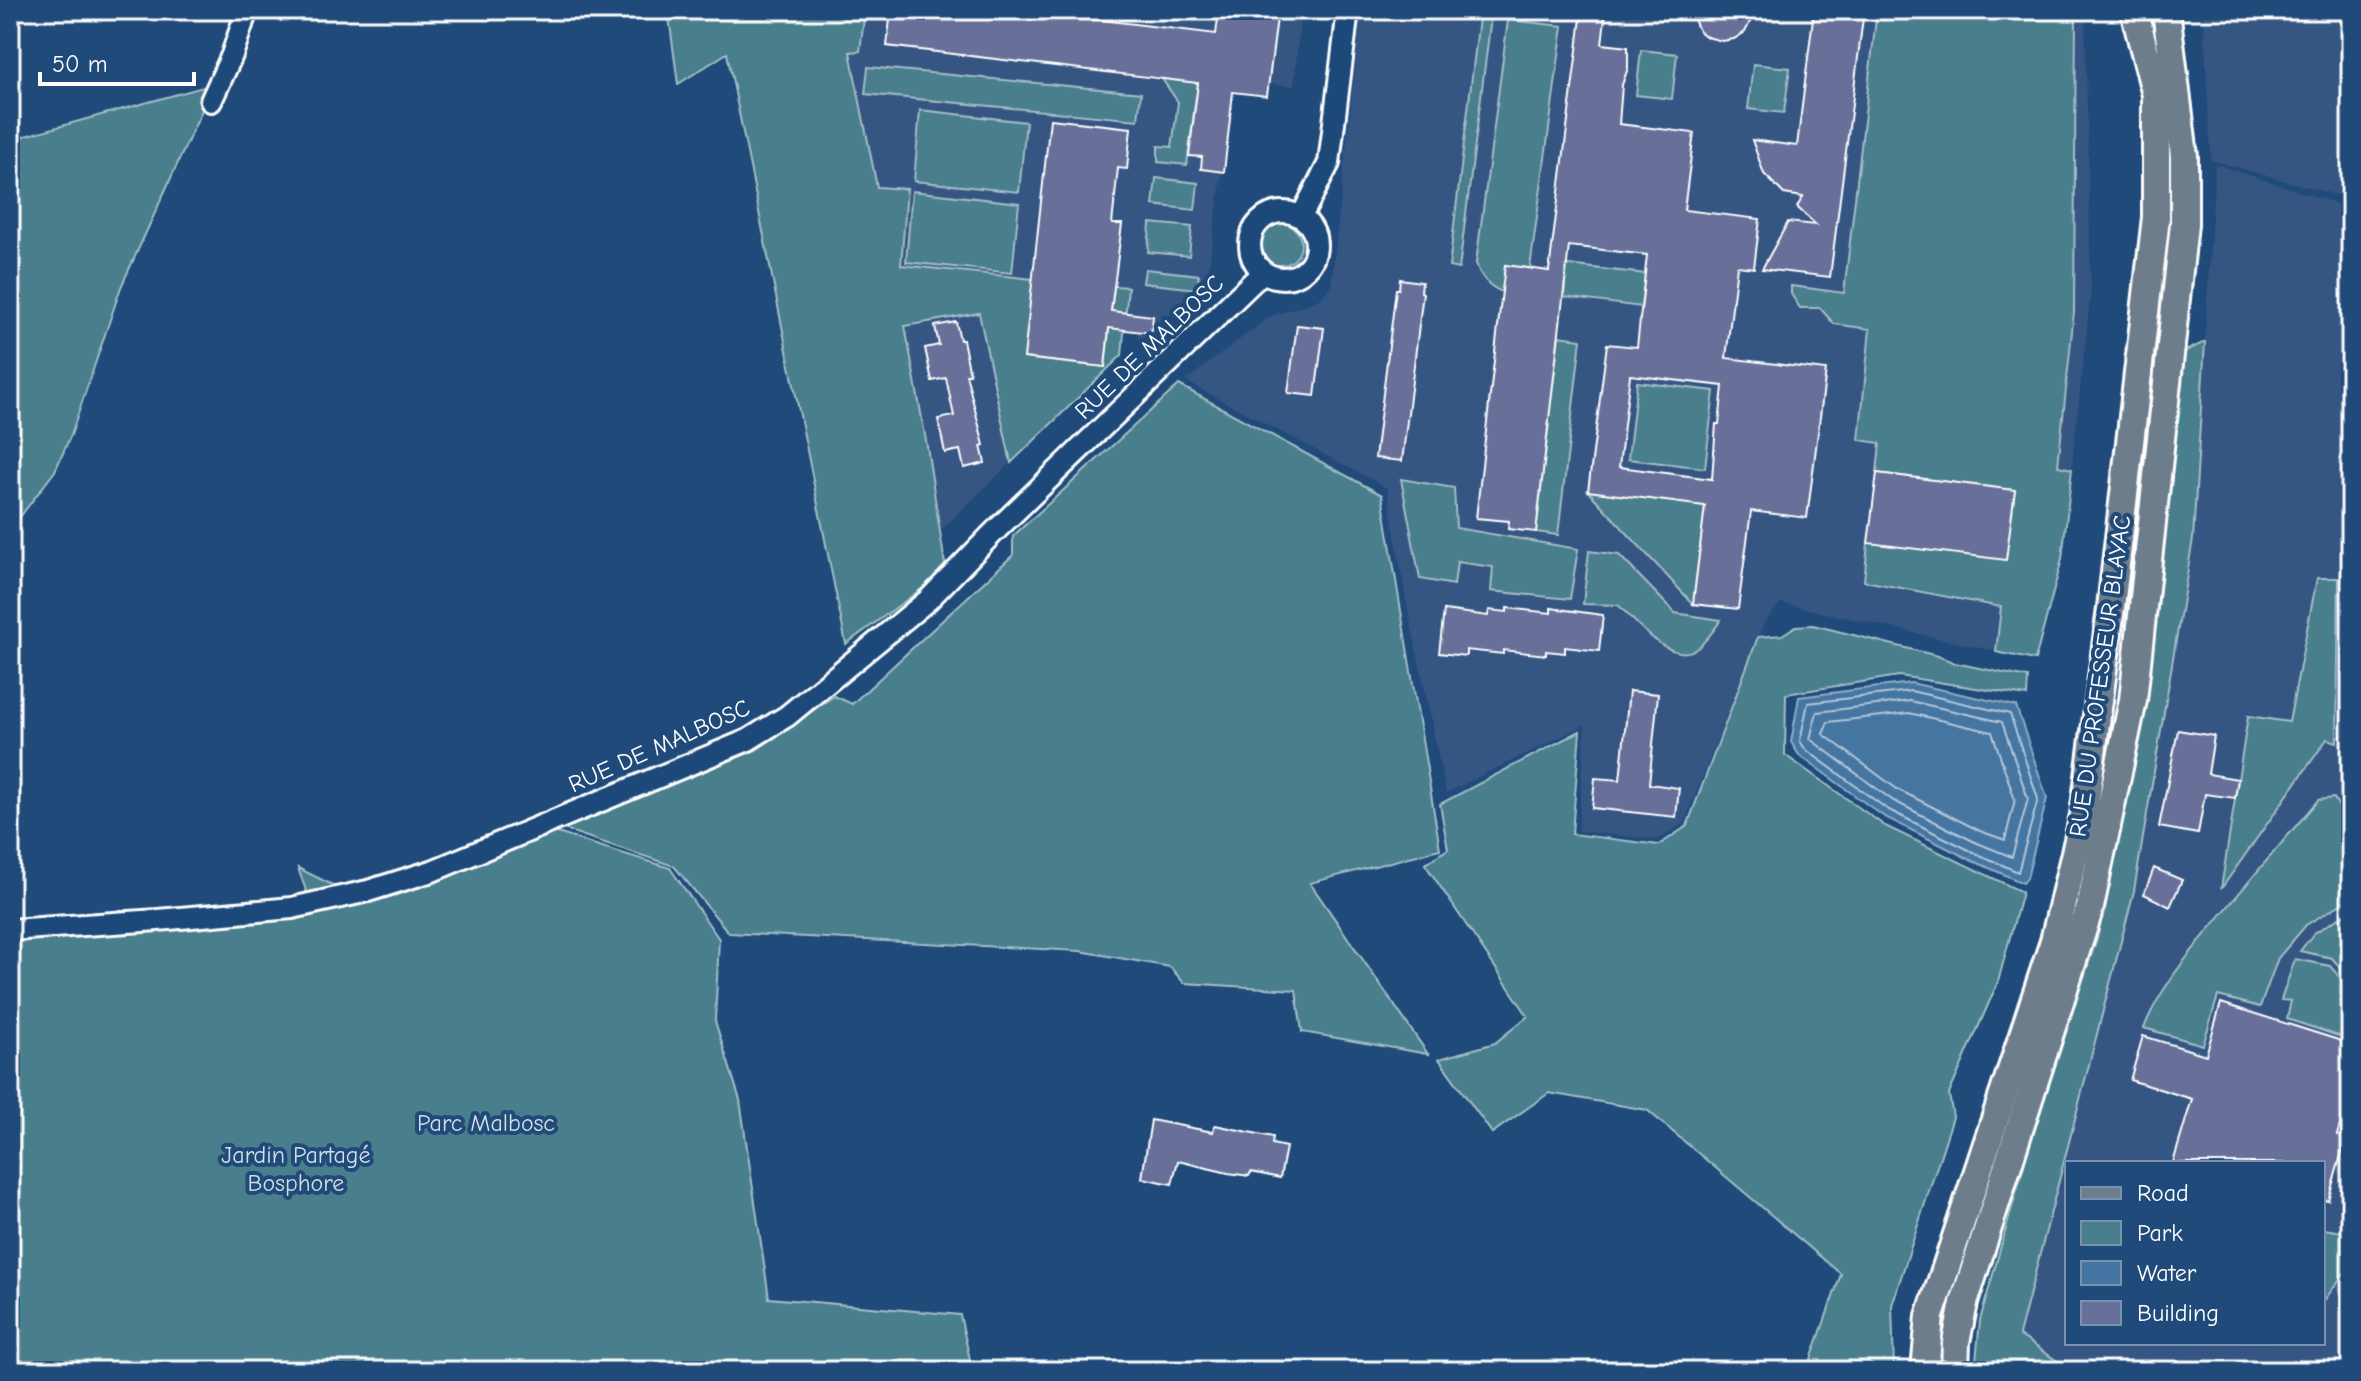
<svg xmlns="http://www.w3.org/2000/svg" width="2361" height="1381" viewBox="0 0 2361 1381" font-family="'Comic Neue',sans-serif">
  <rect width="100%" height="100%" fill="#1f4a7a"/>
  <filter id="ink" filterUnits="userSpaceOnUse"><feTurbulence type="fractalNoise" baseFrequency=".0125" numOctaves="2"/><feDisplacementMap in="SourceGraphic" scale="16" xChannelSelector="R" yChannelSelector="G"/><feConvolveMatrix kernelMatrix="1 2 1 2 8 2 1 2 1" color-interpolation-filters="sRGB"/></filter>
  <g filter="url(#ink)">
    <g fill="#355583" fill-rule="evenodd">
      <path d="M842,10H1301L1294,86L1269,84L1267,96L1250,94L1253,74L1236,72L1207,281L1151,333H1148L1138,341L1139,314L1127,312L1122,355L940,531L927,446Z"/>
      <path d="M1361,10H2085L2091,290L2062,559L2035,660L1781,603L1764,623L1684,824L1658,840L1578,831L1585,725L1446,793L1406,600L1387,488L1185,381L1269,317L1318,300L1331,287Z"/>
      <path d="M2203,10H2351V199L2211,160Z"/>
      <path d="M2215,164L2351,208V1371H2072L2019,1335L2134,891L2193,539ZM2067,1163H2323V1343H2067Z"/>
    </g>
    <g fill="#497e8c" stroke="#a4bec6" stroke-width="2">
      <path d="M668,10H865L860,51L850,52L877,187L907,189L901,265L1033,279L1025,358L1105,367L1114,286L1128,287L1122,355L1011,463L979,313L905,326L927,446L946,571L846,644L727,53L678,84Z"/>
      <path d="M1480,10H1492L1459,269L1449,267Z"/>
      <path d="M1877,10H2076L2074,312L2058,466L2072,469L2062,559L2035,660L1996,652L2001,607L1864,581L1868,543L2015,490L1877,473L1880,443L1859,440L1870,329L1834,324L1820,308H1800L1791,294V286L1844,293Z"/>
      <path d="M1508,20L1563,26L1530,268L1506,266L1502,292C1488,286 1480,277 1476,263Z"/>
      <path d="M1641,50L1677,54L1672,99L1636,95Z"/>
      <path d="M1753,64L1790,68L1784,113L1748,109Z"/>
      <path d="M868,67L1141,93L1138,120L865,94Z"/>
      <path d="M1162,79L1211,84L1196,96L1187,165L1158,162V146L1172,147L1178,102Z"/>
      <path d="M214,84L121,287L71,435L55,471L10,530V140Z"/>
      <path d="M920,110L1026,122L1019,192L914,181Z"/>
      <path d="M1156,178L1198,183L1195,210L1153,205Z"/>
      <path d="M912,191L1019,203L1012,273L906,262Z"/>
      <path d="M1150,223L1192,227L1189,256L1148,252Z"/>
      <circle cx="1280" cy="244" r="21"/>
      <path d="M1567,265L1645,274L1641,307L1564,297Z"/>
      <path d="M1145,269L1199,275L1197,289L1143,283Z"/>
      <path d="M1559,336L1581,339L1558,535L1536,532L1549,422L1488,415L1490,394L1551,401Z"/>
      <path d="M2205,342L2193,539L2134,891L2019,1335L2072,1371H1975L1980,1320L2034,1130L2098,935L2147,690L2174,458L2181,353Z"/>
      <path d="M1637,382L1714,391L1705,468L1628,459Z"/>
      <path d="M1179,385L1382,495L1440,849L1310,883L1428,1054L1302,1032L1296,990L1184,983L1170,967L1080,951L729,933L674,866L563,829L756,750L834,696L852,704L1013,555V536Z"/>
      <path d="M1401,479L1454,488L1456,528L1578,549L1570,599L1491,591L1493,567L1457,562L1454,585L1420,579Z"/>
      <path d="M1588,491L1705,506L1693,604Z"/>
      <path d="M1589,551L1619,555L1675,613L1721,620C1714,630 1706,642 1696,649C1669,665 1636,621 1618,605L1583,604Z"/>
      <path d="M2317,578H2339L2337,742L2327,739L2221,889L2248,716L2289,722Z"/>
      <path d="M1813,625L1938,656L1955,663L2028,678L2027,696L1899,676L1786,694L1785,755L1885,826L2022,892L1998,982L1949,1094L1953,1117L1892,1305L1894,1371H1807L1841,1274L1647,1110L1549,1093L1492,1133L1439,1059L1495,1043L1528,1016L1425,864L1448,849L1440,804L1580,731L1572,834L1659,845L1687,826L1758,637L1782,635L1796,626Z"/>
      <path d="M2334,798C2355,831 2351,861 2351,898L2306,925L2278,958L2260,1007L2218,996L2203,1045L2144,1028C2161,985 2193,950 2221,915C2253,876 2286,838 2318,800Z"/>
      <path d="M554,832L670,868L719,939L715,1021L740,1100L769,1298L960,1315L971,1364L983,1371H10V941L284,916L313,910L298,868L365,901L443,877Z"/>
      <path d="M2351,911V980L2332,958L2300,951L2314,933Z"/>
      <path d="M2295,959L2330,966L2351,990V1040L2287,1019L2291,1001L2281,1000Z"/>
      <path d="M2351,1218V1264L2323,1302V1229L2343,1232Z"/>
    </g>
    <path fill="#4474a1" stroke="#8facc7" stroke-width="2" d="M1911,683L2016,706L2047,798L2027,878L2023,883L1967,858L1883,816L1799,755L1791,742L1799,697Z"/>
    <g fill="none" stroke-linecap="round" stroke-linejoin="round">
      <g stroke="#b4c7d9" stroke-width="2">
        <path d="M1911,691L2010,714L2038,799L2018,872L1971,851L1887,809L1805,749L1800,741L1808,703Z"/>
        <path d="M1910,701L2002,722L2028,799L2012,857L1975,842L1892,800L1810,739L1817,712Z"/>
        <path d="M1909,713L1992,732L2015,800L2005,840L1980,831L1897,789L1823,734L1828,722Z"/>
      </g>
    </g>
    <g fill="#677099" stroke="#fff" stroke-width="2" fill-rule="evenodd">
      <path d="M891,10H1020L1216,34L1219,10H1278L1267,96L1233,92L1224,172L1201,169L1202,157L1189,156L1198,83L887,46Z"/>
      <path d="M1582,10H1606L1602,44L1628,47V68L1622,85L1619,124L1694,133L1684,210L1760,219L1754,268L1737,266L1726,358L1826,370L1807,518L1751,511L1738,609L1693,604L1705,506L1588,491L1607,344L1637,347L1647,255L1569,246L1536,532L1508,529L1509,521L1476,518L1505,265L1549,271ZM1630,375L1723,386L1719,424H1716L1712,479L1619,467Z"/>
      <path d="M1690,10H1756L1745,32L1734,39L1722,41L1707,37L1699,31Z"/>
      <path d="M1814,10H1864L1830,277L1762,269L1788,222L1816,225L1797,207L1803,197L1784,194L1764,174L1752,140L1797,146Z"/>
      <path d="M1050,119L1131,128L1127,169L1118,168L1112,224H1122L1111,311L1153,316L1151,333L1109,328L1105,367L1024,358Z"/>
      <path d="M1400,279L1422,282L1421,292L1423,293L1402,461L1375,458L1396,289H1399Z"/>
      <path d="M956,322L960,340H963L970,374H966L984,445L981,446L985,463L964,468L960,450L945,453L938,419L954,416L946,378L932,381L925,348L939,345L935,326Z"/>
      <path d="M1297,325L1324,328L1315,396L1288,393Z"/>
      <path d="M1877,473L2015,490L2006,560L1868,543Z"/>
      <path d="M1507,608L1551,613V608L1603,615L1599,651L1565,647V653L1546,651V655L1503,650V654L1466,650V656L1439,653L1444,610L1488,616L1489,610L1507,612Z"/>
      <path d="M1629,691L1658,694L1649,784L1679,788L1676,817L1592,808L1595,778L1620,780Z"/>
      <path d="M2178,730L2214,736L2208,774L2238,779L2235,798L2205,794L2198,834L2159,827Z"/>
      <path d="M2154,868L2182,880L2170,907L2144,894Z"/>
      <path d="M2221,1003L2351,1044V1099L2348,1098L2337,1135L2346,1138L2328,1200L2323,1199V1163H2173L2192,1099L2130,1080L2143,1036L2206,1055Z"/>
      <path d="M1151,1120L1213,1132L1215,1125L1273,1137L1272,1144L1286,1147L1280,1178L1251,1172L1249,1176L1228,1173L1178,1161L1172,1184L1142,1178Z"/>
    </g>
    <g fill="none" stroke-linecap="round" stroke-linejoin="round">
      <defs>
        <g id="minor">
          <path d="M211,101L232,55L247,10"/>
          <circle cx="1283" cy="245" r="33"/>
          <path d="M1301,217L1329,163L1348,10"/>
          <path d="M10,930L158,920L292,908L368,891L432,871L748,740L787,716L928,600L993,533L1263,272"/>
        </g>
        <g id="major">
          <path d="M1925,1371L1930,1316L2054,941L2084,815L2110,616L2156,217V95L2134,10"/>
          <path d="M1955,1371L1956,1342L1964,1303L2090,907L2133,700L2184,224V156L2166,10"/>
        </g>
      </defs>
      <use href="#minor" stroke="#fff" stroke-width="26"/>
      <use href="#major" stroke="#fff" stroke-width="32"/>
      <use href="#minor" stroke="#1f4a7a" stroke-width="20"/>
      <use href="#major" stroke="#6d7d8c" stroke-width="26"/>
    </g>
  </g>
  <g text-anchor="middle" stroke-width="8" stroke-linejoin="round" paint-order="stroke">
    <g font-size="24" fill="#fff" stroke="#1f4a7a">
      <text transform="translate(1149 347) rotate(-44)" y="8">RUE DE MALBOSC</text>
      <text transform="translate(2100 676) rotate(-82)" y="8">RUE DU PROFESSEUR BLAYAC</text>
      <text transform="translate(659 746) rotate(-24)" y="8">RUE DE MALBOSC</text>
    </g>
    <g font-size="24" fill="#d2dfe2" stroke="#1f4a7a">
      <text x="486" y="1131">Parc Malbosc</text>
      <text x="296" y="1163">Jardin Partagé<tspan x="296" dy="28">Bosphore</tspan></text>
    </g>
  </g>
  <rect width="2361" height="1381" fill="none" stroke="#1f4a7a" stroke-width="40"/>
  <rect x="20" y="20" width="2321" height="1341" fill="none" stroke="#fff" stroke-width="3" filter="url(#ink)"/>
  <rect x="2065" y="1161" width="260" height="184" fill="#1f4a7a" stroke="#7992af" stroke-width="2"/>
  <rect x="2081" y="1187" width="40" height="12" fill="#6d7d8c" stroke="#7992af" stroke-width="2"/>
  <text x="2137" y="1201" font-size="24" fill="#ffffff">Road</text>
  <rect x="2081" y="1221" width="40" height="24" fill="#497e8c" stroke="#7992af" stroke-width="2"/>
  <text x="2137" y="1241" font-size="24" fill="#ffffff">Park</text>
  <rect x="2081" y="1261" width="40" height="24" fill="#4474a1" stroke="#7992af" stroke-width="2"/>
  <text x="2137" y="1281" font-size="24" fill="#ffffff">Water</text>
  <rect x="2081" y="1301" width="40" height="24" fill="#677099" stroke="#7992af" stroke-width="2"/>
  <text x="2137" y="1321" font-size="24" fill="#ffffff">Building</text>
  <path d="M40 72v12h154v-12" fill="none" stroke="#ffffff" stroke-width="4"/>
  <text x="52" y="72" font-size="24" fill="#ffffff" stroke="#1f4a7a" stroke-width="6" paint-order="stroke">50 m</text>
</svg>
